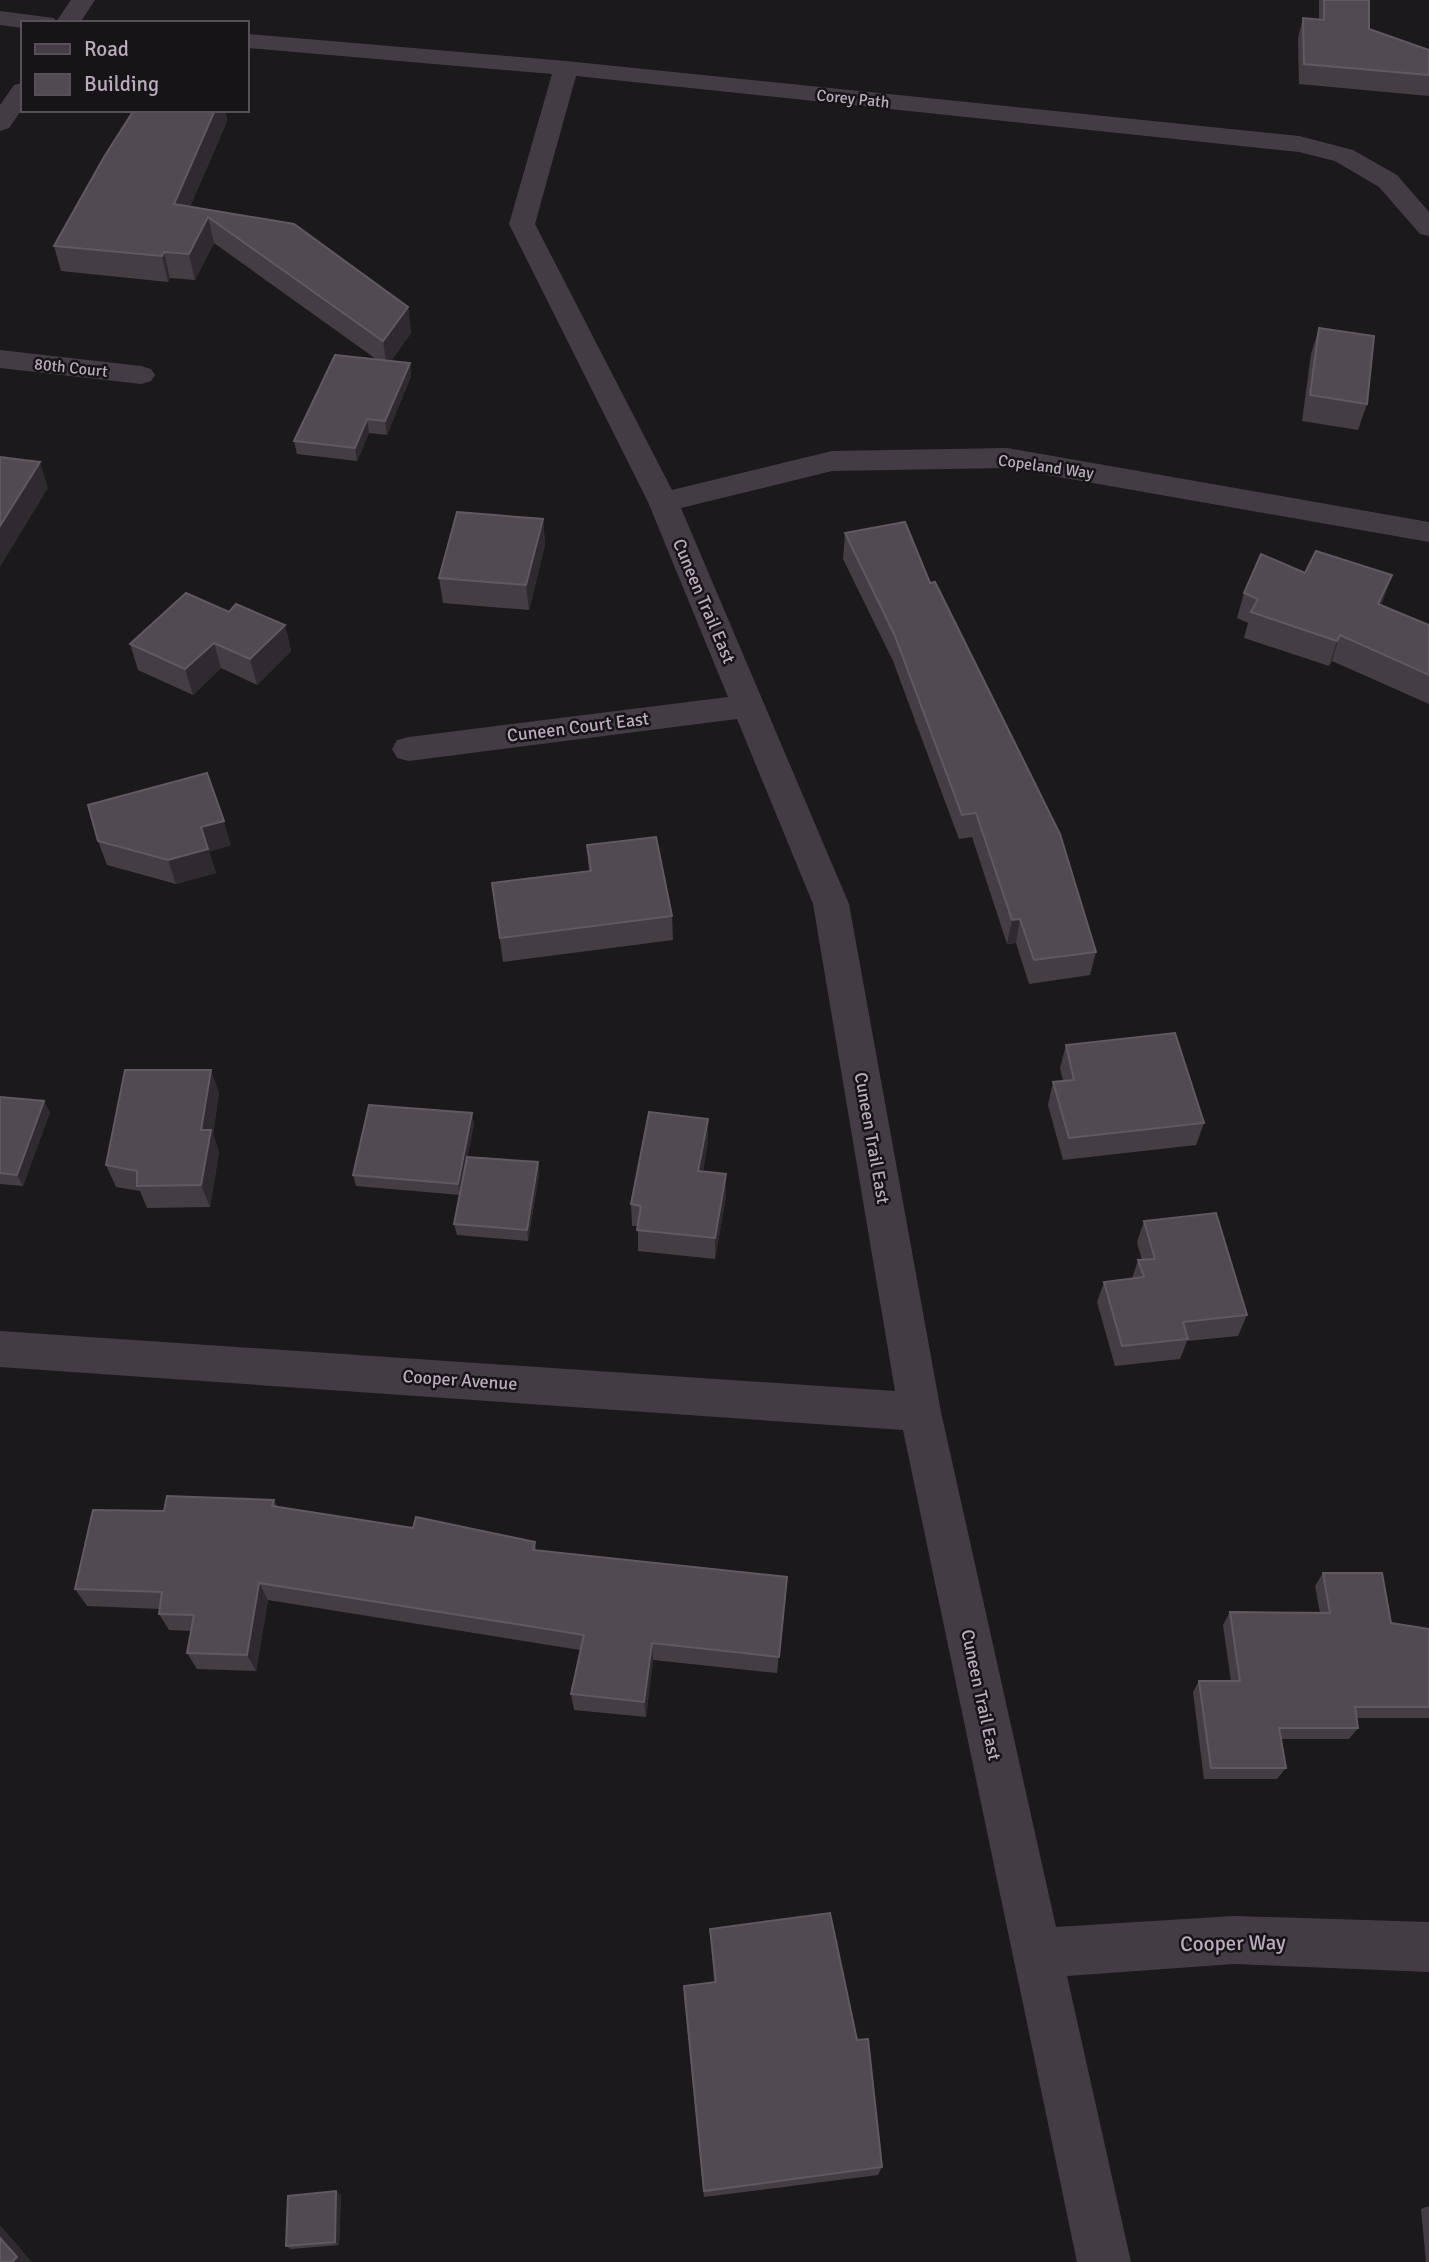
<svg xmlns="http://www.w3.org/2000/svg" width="1429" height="2262" viewBox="0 0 1429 2262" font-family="Signika,sans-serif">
  <rect width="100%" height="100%" fill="#1c191c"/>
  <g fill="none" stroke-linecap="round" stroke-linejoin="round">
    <g fill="#433c44" fill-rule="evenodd">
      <path d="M71,0H95L80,23H23V28L0,25V11L54,18L56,22Z"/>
      <path d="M247,34L566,61L1299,136L1353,150L1397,175L1429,212V236L1420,234L1379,187L1335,161L1299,152L576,76L535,224L672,490L832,451L1007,448L1429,522V542L1007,468L832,471L681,508L849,904L941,1412L1056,1927L1234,1916L1429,1922V1972L1234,1964L1067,1976L1131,2262H1077L903,1430L0,1367V1331L895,1391L813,904L737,719L409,761L397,758L392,749L397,740L409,737L728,697L648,502L509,224L552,74L247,48Z"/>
      <path d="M23,83V108L9,128L0,131V105L14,85Z"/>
      <path d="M0,350L141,366L151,369L155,375L151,381L141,384L0,368Z"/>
    </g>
  </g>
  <g fill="#443e44">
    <path d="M1319,0H1369V29L1429,50V96L1299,84L1298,38L1303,18L1319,20Z"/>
    <path d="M215,110H225L227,121L190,207L408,307L411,333L391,361L410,363L411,376L387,435L369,433L357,461L297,454L294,441L376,359L214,243L195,280L170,278L168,282L61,271L54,246Z"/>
    <path d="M1319,328L1367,404L1358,430L1302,421L1311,354Z"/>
    <path d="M543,519L545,545L529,610L443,603L439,578Z"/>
    <path d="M845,533L930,583L1096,952L1090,975L1029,984L1016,943L1007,944L972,837L959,839L893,661L843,559Z"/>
    <path d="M1305,573L1383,601L1381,605L1429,625V704L1332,661L1329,666L1244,638L1248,623L1237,618L1244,593Z"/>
    <path d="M229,612L285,625L291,651L257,685L221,668L193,695L138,670L130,644Z"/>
    <path d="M98,841L231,845L209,852L216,873L176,884L107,865Z"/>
    <path d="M587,845L672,916L673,940L503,962L492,883L589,871Z"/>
    <path d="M1066,1045L1204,1123L1196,1145L1063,1160L1048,1105L1053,1082L1063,1081L1060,1068Z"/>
    <path d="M219,1092L213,1134L219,1152L210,1207L147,1208L140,1191L116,1187L106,1165Z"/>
    <path d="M0,1097L50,1112L23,1186L0,1184Z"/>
    <path d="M474,1124L467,1157L538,1162L539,1174L528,1241L457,1235L454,1224L460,1195L356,1186L353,1175Z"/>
    <path d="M708,1141L703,1171L726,1196L715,1259L638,1251V1226H632L631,1204Z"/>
    <path d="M1144,1221L1247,1315L1238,1336L1187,1341L1180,1359L1115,1366L1097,1302L1104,1282L1132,1279L1138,1260H1142L1137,1242Z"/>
    <path d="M274,1500L277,1507L413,1528L535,1542L536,1550L787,1577L777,1673L653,1660L646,1717L574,1710L571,1694L580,1650L268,1600L256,1671L197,1669L187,1653L191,1631L169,1630L159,1614V1609L87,1606L75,1589L164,1511Z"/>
    <path d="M1323,1573L1391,1623L1429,1629V1718H1357L1358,1728L1349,1739H1281L1286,1768L1277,1779H1204L1193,1692L1199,1681H1231L1223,1625L1230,1612L1320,1613L1315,1586Z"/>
    <path d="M710,1929L882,2167L878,2175L704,2197L684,1996L714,1982Z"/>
    <path d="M341,2195L339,2245L291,2249L286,2246Z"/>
    <path d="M1429,2206V2262H1426L1421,2209Z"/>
  </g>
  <g fill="#2f2a2f">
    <path d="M215,110H225L227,121L180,230L174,204Z"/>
    <path d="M208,217L214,243L195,280L189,254Z"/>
    <path d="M164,252L170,278L168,282L162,256Z"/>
    <path d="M408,307L411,333L387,367L383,341Z"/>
    <path d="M410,363L411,376L387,435L385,421Z"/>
    <path d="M367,419L369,433L357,461L355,448Z"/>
    <path d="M40,462L48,488L0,567V526Z"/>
    <path d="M543,519L545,545L529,610L526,585Z"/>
    <path d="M1392,575L1383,601L1369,629L1378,604Z"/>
    <path d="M285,625L291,651L257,685L250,659Z"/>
    <path d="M1340,635L1332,661L1329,666L1337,641Z"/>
    <path d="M214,643L221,668L193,695L185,669Z"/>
    <path d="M224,821L231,845L209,852L216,873L176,884L168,860L201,827Z"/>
    <path d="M1020,919L1016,943L1007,944L1012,920Z"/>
    <path d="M211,1070L219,1092L213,1134L219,1152L210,1207L201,1185V1130Z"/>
    <path d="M44,1101L50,1112L23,1186L17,1175Z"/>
    <path d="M472,1113L474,1124L460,1195L458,1184Z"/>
    <path d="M708,1119V1141L699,1193L698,1171Z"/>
    <path d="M538,1162L539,1174L528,1241L527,1230Z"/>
    <path d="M726,1174V1196L715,1259V1238Z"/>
    <path d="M259,1583L268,1600L256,1671L247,1655Z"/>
    <path d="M652,1643L653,1660L646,1717L644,1702Z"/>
    <path d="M336,2191L341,2195L339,2245L335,2242Z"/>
    <path d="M0,2225L32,2262H12L0,2238Z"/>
  </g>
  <g fill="#514a51" stroke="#615962" stroke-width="2">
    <path d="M1324,0H1369V29L1429,50V75L1304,64L1303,18L1324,20Z"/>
    <path d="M134,110H215L174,204L294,224L408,307L383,341L208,217L189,254L164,252L162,256L54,246L104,157Z"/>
    <path d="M1319,328L1374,336L1367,404L1310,395Z"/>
    <path d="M335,355L410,363L385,421L367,419L355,448L294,441Z"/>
    <path d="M0,457L40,462L0,526Z"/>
    <path d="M457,512L543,519L526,585L439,578Z"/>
    <path d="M905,522L930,583L935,582L1060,834L1096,952L1034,960L1020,919L1012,920L976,813L962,815L895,636L845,533Z"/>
    <path d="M1316,551L1392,575L1378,604L1429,625V675L1340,635L1337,641L1251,612L1258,599L1244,593L1261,554L1305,573Z"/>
    <path d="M186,593L229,612L236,604L285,625L250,659L214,643L185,669L130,644Z"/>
    <path d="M207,773L224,821L201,827L208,849L168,860L98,841L88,805Z"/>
    <path d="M656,837L672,916L500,938L492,883L591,871L587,845Z"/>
    <path d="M1175,1033L1204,1123L1069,1138L1053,1082L1074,1080L1066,1045Z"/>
    <path d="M125,1070H211L201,1130H211L201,1185L137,1186V1171L106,1165Z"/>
    <path d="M0,1097L44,1101L17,1175L0,1173Z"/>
    <path d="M369,1105L472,1113L458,1184L353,1175Z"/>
    <path d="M649,1112L708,1119L698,1171L726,1174L715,1238L637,1230L641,1206L631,1204Z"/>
    <path d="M467,1157L538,1162L527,1230L454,1224Z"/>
    <path d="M1216,1213L1247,1315L1183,1322L1188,1339L1122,1346L1104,1282L1144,1277L1138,1260L1155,1259L1144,1221Z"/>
    <path d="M167,1496L274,1500L272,1506L413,1528L416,1517L535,1542L533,1550L787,1577L779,1657L652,1643L644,1702L571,1694L584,1635L259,1583L247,1655L187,1653L194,1615L159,1614L162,1592L75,1589L93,1510L164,1511Z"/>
    <path d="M1323,1573H1382L1391,1623L1429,1629V1707H1355L1358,1728H1279L1286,1768H1211L1199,1681H1240L1230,1612L1330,1613Z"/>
    <path d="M830,1913L857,2040L868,2039L882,2167L704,2191L684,1986L716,1982L710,1929Z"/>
    <path d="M336,2191L335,2242L286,2246L288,2196Z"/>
    <path d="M0,2238L17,2257L12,2262H0Z"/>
  </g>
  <g text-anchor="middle" stroke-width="5" stroke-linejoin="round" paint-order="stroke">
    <g font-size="16" fill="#baabbd" stroke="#171417">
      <text transform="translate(853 98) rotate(6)" y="6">Corey Path</text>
      <text transform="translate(71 367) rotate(6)" y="6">80th Court</text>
      <text transform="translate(1046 466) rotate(8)" y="6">Copeland Way</text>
    </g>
    <g font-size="18" fill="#baabbd" stroke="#171417">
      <text transform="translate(704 601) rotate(67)" y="6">Cuneen Trail East</text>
      <text transform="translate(578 727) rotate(-7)" y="6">Cuneen Court East</text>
      <text transform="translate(872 1138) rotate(80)" y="6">Cuneen Trail East</text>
      <text transform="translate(460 1380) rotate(4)" y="6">Cooper Avenue</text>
      <text transform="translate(981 1695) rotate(78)" y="6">Cuneen Trail East</text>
    </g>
    <g font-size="21" fill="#baabbd" stroke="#171417">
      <text transform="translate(1233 1943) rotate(-1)" y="7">Cooper Way</text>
    </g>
  </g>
  <rect x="21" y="21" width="228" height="91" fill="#171417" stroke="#585059" stroke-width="2"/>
  <rect x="35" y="44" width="35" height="10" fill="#433c44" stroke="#585059" stroke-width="2"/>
  <text x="84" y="56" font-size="21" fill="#baabbd">Road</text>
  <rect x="35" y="74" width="35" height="21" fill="#514a51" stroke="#585059" stroke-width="2"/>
  <text x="84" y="91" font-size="21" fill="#baabbd">Building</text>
</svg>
